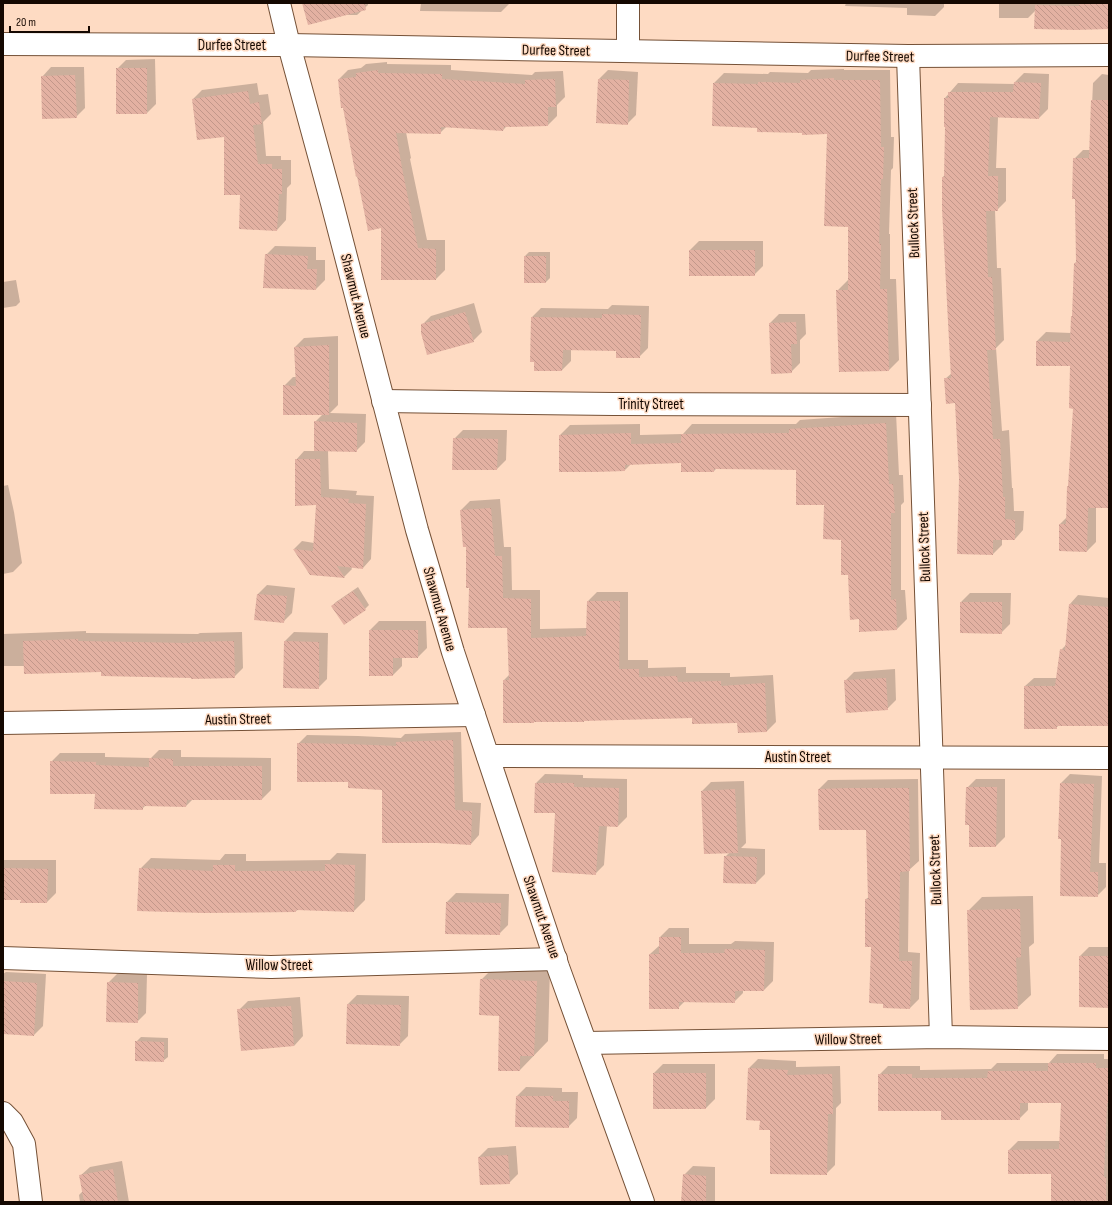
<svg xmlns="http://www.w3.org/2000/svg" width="1112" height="1205" viewBox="0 0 1112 1205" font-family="'Sofia Sans Condensed',sans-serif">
  <defs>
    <pattern id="building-back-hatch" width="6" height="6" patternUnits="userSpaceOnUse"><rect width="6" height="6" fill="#e3b1a2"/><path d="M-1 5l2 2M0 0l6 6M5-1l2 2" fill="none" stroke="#c2978a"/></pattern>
  </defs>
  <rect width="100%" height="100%" fill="#fedbc3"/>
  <g fill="#0003">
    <path d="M303,3H368V5L357,15H344Z"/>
    <path d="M421,3H510L501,12L420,11Z"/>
    <path d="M846,3H944V7L935,16L907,15V8L845,6Z"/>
    <path d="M999,3H1037V4L1038,3H1109V28L1036,10L1028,18H999Z"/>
    <path d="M155,59L156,104L147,113L117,69L126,60Z"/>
    <path d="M387,62V64L451,65V70L532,75L535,72L563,71L565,97L557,105V116L548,125L507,126L503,130L447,126L440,133L406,132L411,158L410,159L427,240H445V270L436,279L382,227L339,79L348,70L361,68L366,64Z"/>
    <path d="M51,67H84L85,108L76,117L42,77Z"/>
    <path d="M844,69V70H890L891,137H894L893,168L891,170L889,234H890V279H896L899,360L889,370L837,291L848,280H849V226L828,133L803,132L758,127L714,83L724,73L768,74L770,72L808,73L811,70Z"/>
    <path d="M608,70L638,72L636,115L627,124L599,79Z"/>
    <path d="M1024,73L1049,74L1048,109L1039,118L998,117L996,168H1006V201L997,210H995L997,268H1001L1004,340L996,348L1002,431L1009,430L1012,488H1013L1014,511H1024L1023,530L1015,539H1002V545L993,554L960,479L956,402L945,379L952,373L943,209V177L945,174V98L958,83L1015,84V82Z"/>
    <path d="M1102,74L1109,75V507H1096V542L1087,551L1060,550V524L1067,517L1068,486L1069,485L1074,408L1071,365H1037V341L1046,332L1071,333L1072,316L1073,315L1075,263L1077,261L1074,159L1083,150H1090L1093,83Z"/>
    <path d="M257,83L259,95L268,94L271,114L263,122L266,156H281V160H291V184L287,188L286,220L277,230L241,194L225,136L193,99L202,90Z"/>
    <path d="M699,241H763V266L754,275L690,250Z"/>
    <path d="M275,246L316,247V260H325V280L316,289L266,255Z"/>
    <path d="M529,252H550V278L546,282H525V256Z"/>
    <path d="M16,280L20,302L16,306L3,308V282Z"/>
    <path d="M474,303L482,332L473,341L422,325L431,316Z"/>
    <path d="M612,305L649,306L648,348L639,357L617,350L571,349V361L562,370H535L532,317L541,308L608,309Z"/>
    <path d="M779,314H805L806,334L800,340V363L791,372L770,323Z"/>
    <path d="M338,336V405L330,413L366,414L365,442L356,451L328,450L329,489L357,491L356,495L374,496L371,559L363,568L350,566L352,569L344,577L294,549L302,541L314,543L317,504L296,460L304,451H315V422L323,414L284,386L293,377H296L295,347L304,338Z"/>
    <path d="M896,413L899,475H903L904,502L901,505V590H905L907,619L897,629L860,618L849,574L842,539L825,504L797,469L717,468L714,471L682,462L631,464L625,470L595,471L560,435L570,425L640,424V435L683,434L692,424H796L800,420Z"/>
    <path d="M463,430H507L506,460L497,469L454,439Z"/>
    <path d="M8,485L14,512L22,563L13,572L3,574V486Z"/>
    <path d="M500,499L504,547H511L512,590H540V629L587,628L588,601L597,592H628V660H648V668L686,667V673H730V677L773,675L776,722L767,731L738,722L693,717L504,680L509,675L508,627L470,587L467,546L461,510L470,501Z"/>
    <path d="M267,585L295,588L292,613L283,622L256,619L258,594Z"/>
    <path d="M358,587L369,605L365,609L332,606L336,602Z"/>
    <path d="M970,593H1011L1010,624L1001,633L961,602Z"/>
    <path d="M1078,595L1109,598V725H1059L1056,728L1025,686L1034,678H1057L1061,650L1067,644L1070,604Z"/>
    <path d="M379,621H426L427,648L418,657H402V666L393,675L370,630Z"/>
    <path d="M86,631V633L198,634L200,633L242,632L243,668L234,677L25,666H3V634Z"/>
    <path d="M294,632L328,633L327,679L318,688L285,641Z"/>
    <path d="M895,669L896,700L887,709L845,681L854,672Z"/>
    <path d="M461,732L463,802L481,803L479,835L471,844L383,789L349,781L298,744L307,735L358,736L401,738L405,734Z"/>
    <path d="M159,750H181V757L271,758V790L262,799H193L186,806L146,805L142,809L96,793L51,762L60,753H105V757L151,758Z"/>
    <path d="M545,774L583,775V778L627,779V817L618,826H607L604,865L595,874L557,812L536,783Z"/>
    <path d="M1070,774L1102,776L1099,863H1106V887L1097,896L1062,838L1061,783Z"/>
    <path d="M918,779L919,861L909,870L908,952L920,953L919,999L910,1008L872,946L866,899L869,897L867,829L819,789L828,780Z"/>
    <path d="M976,779H1005V837L996,846L970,824L967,788Z"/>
    <path d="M744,781L746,843L741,848L765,849V874L756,883L725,857L730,852L702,791L711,782Z"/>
    <path d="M337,853L366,854L365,900L354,911L299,909L296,911L140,869L151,858L220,860L225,854H246V861L330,860Z"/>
    <path d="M3,860H56V893L47,902L22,899H3Z"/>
    <path d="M456,893L509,894L508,925L499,934L447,902Z"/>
    <path d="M1033,896L1034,943L1029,947L1031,995L1017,1008L968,911L982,897Z"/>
    <path d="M669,928H689V944H731L735,941L774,942L773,981L764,990H743V993L734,1002L685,1001L678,1008L650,954L660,945V937Z"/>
    <path d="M1089,947H1109V1007L1080,956Z"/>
    <path d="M495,966L550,968L548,1041L520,1070L500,1015L481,980Z"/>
    <path d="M6,972L46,974L43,1026L34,1035L3,1033V974Z"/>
    <path d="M117,974H147L146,1013L137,1022L108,983Z"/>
    <path d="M357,995L409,996L408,1036L399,1045L348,1004Z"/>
    <path d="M300,997L303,1036L294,1046L239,1010L248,1001Z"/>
    <path d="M141,1037L168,1038V1057L163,1061L136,1042Z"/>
    <path d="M1057,1054H1104V1059H1109V1202H1052V1173L1009,1150L1018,1141H1060L1062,1102H1028V1110L1019,1119L942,1110L879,1075L888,1066H920V1070L991,1069L997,1063H1049Z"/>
    <path d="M758,1059L796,1061V1067L840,1066L841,1103L836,1108L835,1165L826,1174L749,1068Z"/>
    <path d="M663,1064H715V1099L706,1108H654V1073Z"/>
    <path d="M526,1087L562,1088V1092H578L577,1118L568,1127L517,1096Z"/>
    <path d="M516,1146L518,1174L509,1183L479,1157L488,1148Z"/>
    <path d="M122,1161L129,1202H80L79,1195L83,1191L80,1176L90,1167Z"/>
    <path d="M693,1166L715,1167V1202H682L684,1175Z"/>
  </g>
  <g fill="url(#building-back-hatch)">
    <path d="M302,3H365L366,10L308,25Z"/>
    <path d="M1079,3H1109V29L1076,30L1034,29L1035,5L1079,6Z"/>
    <rect x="116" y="68" width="31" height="46"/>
    <path d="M378,70V73L442,74V79L525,84V80L555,79L556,107H548V126L504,127L503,131L441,127V134L396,133L402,168L418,248L436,249V280H381V228L368,231L357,176L356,177L343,108H341L338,79L356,77V73Z"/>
    <path d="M75,75L77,118L42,119L41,76Z"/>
    <path d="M834,78V80H880L881,147H884L883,179H881L879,244H881L880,289H887L889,371L839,372L836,290H848V227L824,226L827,134L802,135V133L757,132V128L712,126L713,83L758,84V82L800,83V80Z"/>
    <path d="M598,79L629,80L628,125L596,123Z"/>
    <path d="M1014,82L1041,83L1039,119L990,117L988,176H998V211H986L988,277H992L996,350H987L993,439H1000L1003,497H1005V519L1015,520V540H993V555L957,554L959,479L955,403L946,404L944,378H951L942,209V177H944L945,127H944V98H948V92H1013Z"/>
    <path d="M248,91L250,104L259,102L262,124L253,125L258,164H272V169H282V194H279L277,231L239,229L240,195H224V137L197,140L192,99Z"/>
    <path d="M1091,100H1109V508H1088L1087,552L1059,551V524H1066L1067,486H1068L1073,409L1069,408L1070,366H1036V341L1070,342L1071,316H1072L1074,263H1076L1075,199H1072L1073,158H1089Z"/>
    <rect x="689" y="250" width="66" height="26"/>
    <path d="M265,254L308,256L307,269H317L316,290L263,288Z"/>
    <rect x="524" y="256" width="22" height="27"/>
    <path d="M465,312L474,342L427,355L421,333V324Z"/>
    <path d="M602,314L641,315L640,358H616V351L563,350L562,371H534V362H530L531,317L602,318Z"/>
    <path d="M796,322L797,344H791L792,373L771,374L769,323Z"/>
    <path d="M329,345V415H283V385L296,386L294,347Z"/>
    <path d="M314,421L357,423V452L314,451Z"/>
    <path d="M886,423L889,484H893L895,513H891V600L896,599L897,630L859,632V619L850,620L848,575H841V540L823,539L824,505H796V470L714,469V472H681V463L625,465V471L595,472H559V435L631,433V444L681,443V434L789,433V429Z"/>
    <path d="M453,438L498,439L497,470H452Z"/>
    <path d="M295,459H320L321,497L349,499L348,503L366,504L363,569L337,566L345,578L310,575L293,549L313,551L316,505L295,506Z"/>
    <path d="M491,508L495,556H502L503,598L531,599V638L586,636L587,601H620L619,669H639V677L677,676L678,682L721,681V686L765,683L767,732L738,733L737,723L692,724V718L584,721V722H534V723H503V680H509L507,628H468L469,588H466V547H463L460,510Z"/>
    <path d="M353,591L366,610L344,625L331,606Z"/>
    <path d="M257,594L287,596L284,623L254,620Z"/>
    <path d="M960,602H1002V634L960,633Z"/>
    <path d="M1069,604L1109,607V726H1057V729H1024V686H1055L1060,649L1065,650Z"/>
    <path d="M369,630H418V658H393V676H369Z"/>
    <path d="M78,639V641L190,643V642L234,641L235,678L191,679V678L101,676V672L24,674L23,641Z"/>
    <path d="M284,641L319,642V689L283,688Z"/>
    <path d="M886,678L888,710L846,713L844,680Z"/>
    <path d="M453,740L455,810L472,811L471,845L437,843H382V790L348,788V782H297V743L349,744L396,746V742Z"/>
    <path d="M149,758L173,759V766H262V800H187L186,807L143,806V810L94,809L95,794H50V761L96,762V765L149,767Z"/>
    <path d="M535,783H574V787L619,788L618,827L599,826L596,875L552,872L555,813H534Z"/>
    <path d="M1060,783L1094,784L1090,872H1098V897L1060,896L1061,839H1058Z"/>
    <path d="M966,787H997L996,847H969V825H965Z"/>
    <path d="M850,788H909L910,871L900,872L899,961H912L910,1009L883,1008V1004L869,1003L871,947H865V899H868L866,830H819L818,789Z"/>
    <path d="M735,789L738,853L704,854L701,791Z"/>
    <path d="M724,856L757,857L756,884L723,883Z"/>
    <path d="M325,864L355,865L354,912L296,910V912L204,913L137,911L139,868L213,871V865H235V871H325Z"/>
    <path d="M3,868L48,869L47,903H20L21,900H3Z"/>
    <path d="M446,902L501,903L500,935L445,934Z"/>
    <path d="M1020,909L1021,957L1016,958L1018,1009L970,1010L967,910Z"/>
    <path d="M659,937H681V953H724L725,949L765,950L764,991H735V1003L679,1002V1009H649V954H659Z"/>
    <path d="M1079,956H1109V1008L1079,1007Z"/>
    <path d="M480,979L537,981L534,1056H520V1071H498L499,1016L479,1015Z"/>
    <path d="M3,981L37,983L34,1036L3,1034Z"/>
    <path d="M107,982L138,983V1023L106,1022Z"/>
    <path d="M347,1004L401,1005L400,1046L346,1044Z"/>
    <path d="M291,1006L294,1046L241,1051L237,1009Z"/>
    <path d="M135,1041L164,1042V1062L135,1061Z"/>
    <path d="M1048,1063H1096V1068H1109V1103H1107L1104,1177H1106V1202H1051V1174H1008V1150L1059,1149L1061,1103H1020V1120H941V1111H878V1074H912V1078H987L988,1071H1048Z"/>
    <path d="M748,1068L788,1070L787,1075L832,1074L833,1114H828L827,1175L770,1174V1130H759L760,1121L746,1120Z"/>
    <rect x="653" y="1073" width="53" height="36"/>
    <path d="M516,1096H553V1101H569V1128L515,1127Z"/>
    <path d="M508,1155L510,1184L480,1185L478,1157Z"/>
    <path d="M113,1169L118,1202H84L79,1175Z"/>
    <path d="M683,1174L706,1176V1202H681Z"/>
  </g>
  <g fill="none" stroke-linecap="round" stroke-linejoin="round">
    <defs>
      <g id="street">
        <path d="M628,51V3"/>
        <path d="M908,56L941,1037"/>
        <path d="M383,401L613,404L920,405"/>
        <path d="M3,723L474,715"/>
        <path d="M488,756L1109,758"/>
        <path d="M3,958L271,967L556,959"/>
        <path d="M586,1043L941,1037L1109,1039"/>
        <path d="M3,1113L12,1122L24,1144L31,1202"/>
      </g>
      <g id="secondary">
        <path d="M279,3L289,45L332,203L417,530L453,652L558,967L643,1202"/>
        <path d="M3,44L289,45L908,56L1109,55"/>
      </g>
    </defs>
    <use href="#street" stroke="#755137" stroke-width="24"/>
    <use href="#secondary" stroke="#755137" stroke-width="24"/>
    <use href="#street" stroke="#fff" stroke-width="22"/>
    <use href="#secondary" stroke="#fff" stroke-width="22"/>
  </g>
  <g text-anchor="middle" stroke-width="3" stroke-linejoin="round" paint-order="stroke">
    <g font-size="15" fill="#150801" stroke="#fedbc3">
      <text x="232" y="50">Durfee Street</text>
      <text transform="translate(556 50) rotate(1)" y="5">Durfee Street</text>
      <text transform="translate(880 56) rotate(1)" y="5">Durfee Street</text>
      <text transform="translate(913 223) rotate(-92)" y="5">Bullock Street</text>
      <text transform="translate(356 296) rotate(76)" y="5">Shawmut Avenue</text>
      <text x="651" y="409">Trinity Street</text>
      <text transform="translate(924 547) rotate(-92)" y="5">Bullock Street</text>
      <text transform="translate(440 609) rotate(74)" y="5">Shawmut Avenue</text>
      <text transform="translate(238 719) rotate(-1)" y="5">Austin Street</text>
      <text x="798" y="762">Austin Street</text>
      <text transform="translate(935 870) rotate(-92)" y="5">Bullock Street</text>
      <text transform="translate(542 917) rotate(71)" y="5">Shawmut Avenue</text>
      <text x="279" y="970">Willow Street</text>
      <text transform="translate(848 1039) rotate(-1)" y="5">Willow Street</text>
    </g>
  </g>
  <rect width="1112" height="1205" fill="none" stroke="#150801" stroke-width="8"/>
  <path d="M10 26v6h79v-6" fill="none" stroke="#150801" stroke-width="2"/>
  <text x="16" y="26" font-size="12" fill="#150801" stroke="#fedbc3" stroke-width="3" paint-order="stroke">20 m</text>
</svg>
